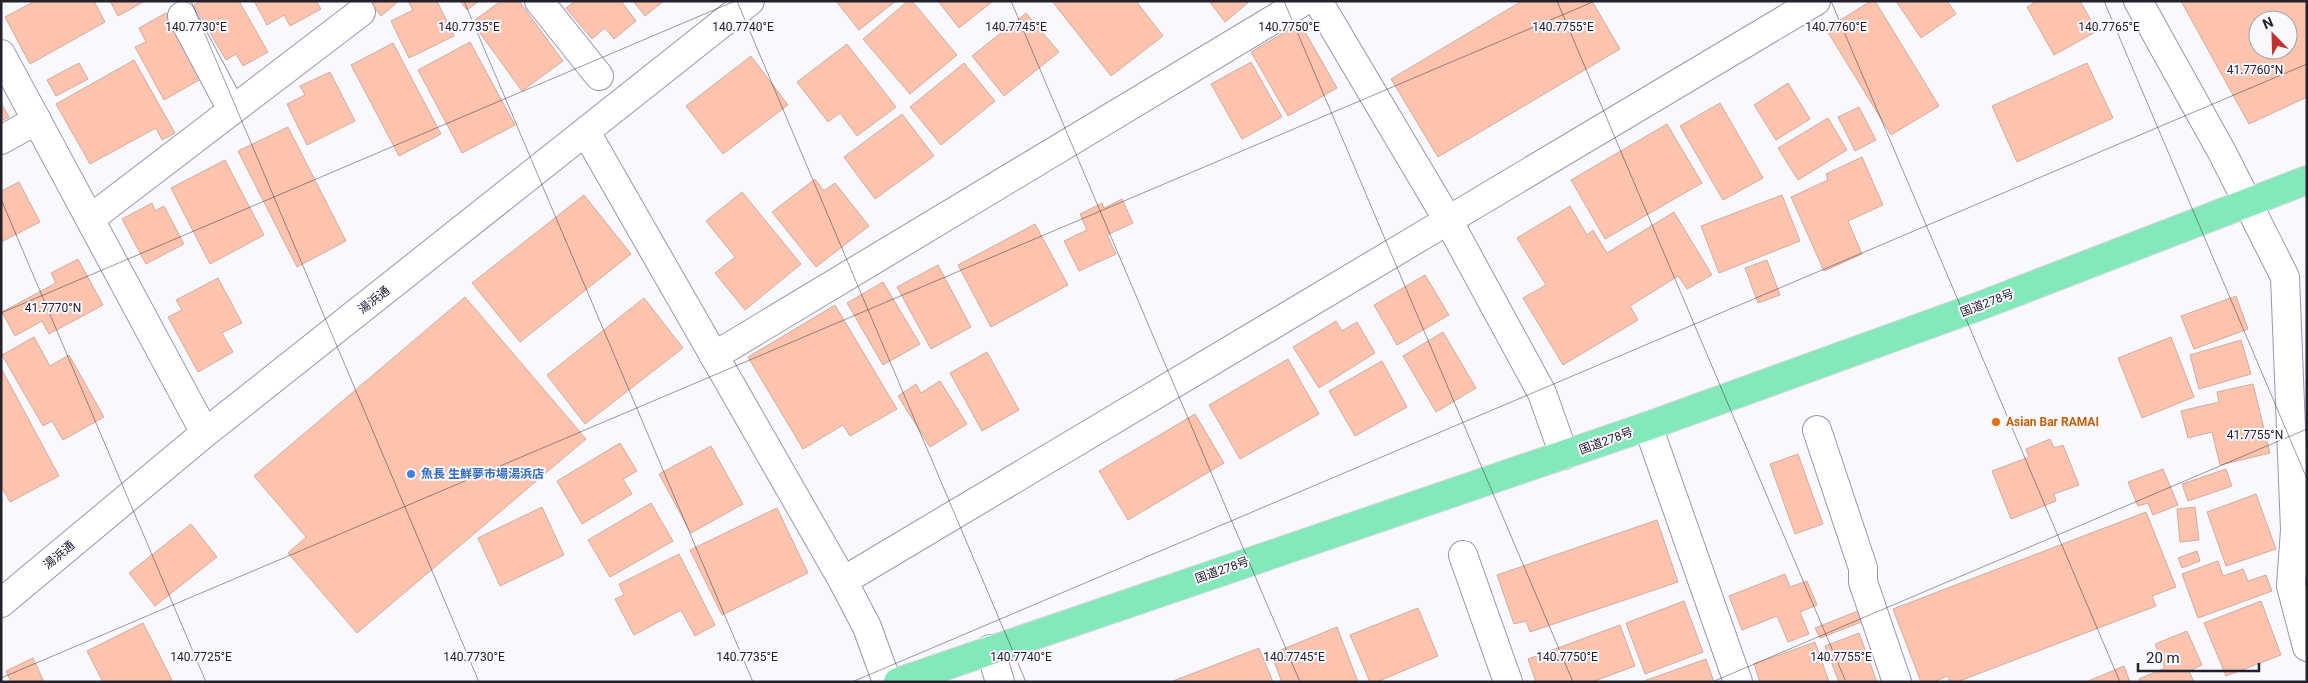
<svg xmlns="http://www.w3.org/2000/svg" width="2308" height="683" viewBox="0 0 2308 683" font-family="Roboto,'Noto Sans JP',sans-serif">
  <rect width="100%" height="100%" fill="#f9f8ff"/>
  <g fill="#fdc3ac" stroke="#d0ad9f" fill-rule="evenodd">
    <path d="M35,1H94L105,22L30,64L5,17Z"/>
    <path d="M110,1H145L118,16Z"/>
    <path d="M201,1H239L268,52L243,66L236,54L226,60L194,5Z"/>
    <path d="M254,1H316L321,9L290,26L284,15L267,25Z"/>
    <path d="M376,1H399L381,16L372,5Z"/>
    <path d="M412,1H437L454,36L409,58L391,21L413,10L409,3Z"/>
    <path d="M460,1H479L467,10Z"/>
    <path d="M501,1H519L563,61L522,91L472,22Z"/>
    <path d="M575,1H621L636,21L614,39L605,28L592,39L566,8Z"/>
    <path d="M633,1H664L645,16Z"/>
    <path d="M836,1H896L859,30Z"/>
    <path d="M908,1H912L957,55L910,94L863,39Z"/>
    <path d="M938,1H993L959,28Z"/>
    <path d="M1052,1H1136L1163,36L1111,76Z"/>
    <path d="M1209,1H1250L1225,22Z"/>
    <path d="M1522,1H1592L1620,49L1438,157L1391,79Z"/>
    <path d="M1871,1H1875L1939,106L1891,135L1826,29Z"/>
    <path d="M1896,1H1947L1956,14L1921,38Z"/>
    <path d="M2037,1H2080L2097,31L2054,55L2027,7Z"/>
    <path d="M2181,1H2307V97L2249,124ZM2258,20H2288V50H2258Z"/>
    <path d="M166,13L201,79L164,100L135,47L146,42L139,28Z"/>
    <path d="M1026,13L1059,52L1004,96L972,56Z"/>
    <path d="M1300,23L1337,88L1288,116L1251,52Z"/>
    <path d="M470,42L515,125L462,153L418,70Z"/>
    <path d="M393,43L441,134L399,156L351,65Z"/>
    <path d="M847,44L896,107L857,136L840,113L828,122L797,82Z"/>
    <path d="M751,56L788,105L723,154L686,106Z"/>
    <path d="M134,60L175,133L162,140L156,128L90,164L56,104Z"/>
    <path d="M1251,62L1282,117L1242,139L1211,84Z"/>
    <path d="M79,63L88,79L56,96L47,80Z"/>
    <path d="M964,63L995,101L941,145L910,107Z"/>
    <path d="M2087,63L2113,118L2017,162L1992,106Z"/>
    <path d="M330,72L355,121L307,145L287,104L305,95L300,86Z"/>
    <path d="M1788,83L1810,119L1776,140L1754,105Z"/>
    <path d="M1,103L9,117L1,121Z"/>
    <path d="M1720,103L1763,178L1723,200L1680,126Z"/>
    <path d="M1859,107L1876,140L1855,151L1838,117Z"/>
    <path d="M902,114L934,156L875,199L844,157Z"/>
    <path d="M1828,118L1847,150L1798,180L1778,148Z"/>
    <path d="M1667,124L1702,183L1605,239L1571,180Z"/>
    <path d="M288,127L346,241L297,267L238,151Z"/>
    <path d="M1862,157L1883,205L1848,221L1862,254L1824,271L1791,197L1828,180L1826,174Z"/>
    <path d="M225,160L264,235L210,264L171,188Z"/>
    <path d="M815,179L824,191L835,183L869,226L816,267L772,212Z"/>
    <path d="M19,182L40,222L1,242V191Z"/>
    <path d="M742,192L801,264L745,310L715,273L735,257L706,221Z"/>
    <path d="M584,195L631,254L520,342L472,283Z"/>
    <path d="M1782,195L1800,241L1719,273L1701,226Z"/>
    <path d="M1122,199L1133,223L1107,235L1116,254L1079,271L1064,241L1087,230L1080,214L1102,203L1104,208Z"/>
    <path d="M152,203L155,211L164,206L184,244L146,264L122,219Z"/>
    <path d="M1570,206L1587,235L1593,230L1607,253L1674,212L1712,275L1687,289L1678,276L1630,306L1638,320L1563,365L1523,298L1546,285L1517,238Z"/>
    <path d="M1035,224L1068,285L991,327L958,265Z"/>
    <path d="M78,259L103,305L49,334L42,321L15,336L2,312L56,283L51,273Z"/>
    <path d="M1767,260L1780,295L1758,303L1745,268Z"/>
    <path d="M938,265L971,327L931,349L897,287Z"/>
    <path d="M1425,275L1449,315L1397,345L1374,305Z"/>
    <path d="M218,278L242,323L222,333L233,352L198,372L168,317L182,310L176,300Z"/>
    <path d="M883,282L920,344L883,365L847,303Z"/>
    <path d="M2236,296L2248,329L2194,349L2181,316Z"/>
    <path d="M465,297L586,439L357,633L288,553L306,537L254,476Z"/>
    <path d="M644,298L683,348L585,424L547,375Z"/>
    <path d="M835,305L897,409L850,436L843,425L803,449L748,357Z"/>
    <path d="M1336,321L1342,331L1357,322L1375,353L1319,388L1293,347Z"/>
    <path d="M1443,332L1476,388L1436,412L1403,356Z"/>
    <path d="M34,337L50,366L69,355L104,417L63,440L52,421L43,426L2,355Z"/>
    <path d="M2171,337L2194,397L2142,418L2118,358Z"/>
    <path d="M2241,340L2251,374L2199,389L2190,355Z"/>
    <path d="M987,352L1019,410L982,431L950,373Z"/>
    <path d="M1288,359L1319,414L1240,459L1209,405Z"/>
    <path d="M1382,361L1407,407L1355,436L1329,391Z"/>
    <path d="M1,368L59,476L10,502L1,486Z"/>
    <path d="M940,381L967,424L930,447L898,396L916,384L921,393Z"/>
    <path d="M2253,384L2270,453L2220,465L2212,432L2188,438L2181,411L2219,402L2217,392Z"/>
    <path d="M1195,414L1224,463L1128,520L1099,471Z"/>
    <path d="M2050,439L2054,448L2063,445L2079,485L2054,494L2056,501L2011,519L1992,471L2029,457L2026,449Z"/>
    <path d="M620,443L637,471L623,479L632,494L582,524L557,481Z"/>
    <path d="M711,446L743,504L691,533L659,474Z"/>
    <path d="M1798,454L1823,524L1795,534L1770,464Z"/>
    <path d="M2163,469L2178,505L2153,515L2148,503L2138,506L2128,482Z"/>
    <path d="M2226,469L2232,486L2188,501L2182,484Z"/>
    <path d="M2256,494L2276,549L2226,566L2207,512Z"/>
    <path d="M651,503L673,541L610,577L588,540Z"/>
    <path d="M542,507L564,555L500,586L478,538Z"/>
    <path d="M2195,507L2199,540L2180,542L2177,509Z"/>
    <path d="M777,508L808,573L722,615L690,550Z"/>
    <path d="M2146,512L2176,587L2152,596L2156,606L1957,682H1950L1948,676L1933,682H1921L1893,609Z"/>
    <path d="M1657,520L1678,582L1530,632L1526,621L1514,624L1497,575Z"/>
    <path d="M191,524L217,557L155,606L129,573Z"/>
    <path d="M2197,551L2200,561L2182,568L2178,558Z"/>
    <path d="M679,554L715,625L695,636L681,610L634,635L615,599L624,595L619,584Z"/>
    <path d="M2218,561L2223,576L2243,569L2248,581L2266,575L2272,591L2198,618L2182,574Z"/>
    <path d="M1785,574L1790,587L1807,581L1817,605L1800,612L1809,634L1788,642L1777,616L1742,630L1729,596Z"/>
    <path d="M1684,601L1703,652L1645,674L1626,623Z"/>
    <path d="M2261,601L2281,655L2226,676L2204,623Z"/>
    <path d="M1418,608L1438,656L1377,682H1370L1350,635Z"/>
    <path d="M1860,610L1864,621L1820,638L1815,628Z"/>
    <path d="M143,623L173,682H103L87,651Z"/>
    <path d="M1620,625L1635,666L1592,682H1536L1528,659Z"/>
    <path d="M1337,627L1358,682H1282L1271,654Z"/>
    <path d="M2187,631L2202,665L2189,671L2194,682H2140L2139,679L2165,668L2155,644Z"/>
    <path d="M1859,633L1877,682H1839L1825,646Z"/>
    <path d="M1815,642L1829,682H1760L1754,664Z"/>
    <path d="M1259,648L1273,682L1173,681Z"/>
    <path d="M33,658L44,682H11L6,671Z"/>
    <path d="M1706,659L1714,682H1641Z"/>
    <path d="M2124,666L2130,682H2086Z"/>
  </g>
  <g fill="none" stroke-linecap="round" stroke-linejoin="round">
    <defs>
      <g id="street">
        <path d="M539,1L599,76"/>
        <path d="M1318,1L1449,222L1542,393L1564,455"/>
        <path d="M2138,1L2223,154L2285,277L2295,530L2291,586L2307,647"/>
        <path d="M182,16L232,110"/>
        <path d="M1,54L205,433"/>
        <path d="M586,132L843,581L867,627L887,682"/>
        <path d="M1,140L37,120"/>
        <path d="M90,219L361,12"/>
        <path d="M714,356L1304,1"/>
        <path d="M1648,426L1738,682"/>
        <path d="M1817,430L1863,568V582L1897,682"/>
        <path d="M1463,555L1508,682"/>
        <path d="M843,581L1816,1"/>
        <path d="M990,649L1000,682"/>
      </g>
      <path id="secondary" d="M1,603L205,433L750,1"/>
      <path id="highway" d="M898,682L1648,426L1977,307L2307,180"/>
    </defs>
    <use href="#street" stroke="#9894b2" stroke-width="30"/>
    <use href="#secondary" stroke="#9894b2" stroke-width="30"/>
    <use href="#highway" stroke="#d7d7d9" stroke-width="30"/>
    <use href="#street" stroke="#fff" stroke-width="28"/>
    <use href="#secondary" stroke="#fff" stroke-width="28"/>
    <use href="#highway" stroke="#83e9bb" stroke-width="28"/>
  </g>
  <path fill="none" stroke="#23212d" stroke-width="1" stroke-opacity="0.45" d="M191,1L479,682M464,1L753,682M737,1L1026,682M1011,1L1300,682M1284,1L1573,682M1557,1L1846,682M1831,1L2120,682M2104,1L2307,479M1,199L206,682M1,313L735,1M1,678L1595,1M852,682L2307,64M1712,682L2307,429"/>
  <circle fill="#e8710a" stroke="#f9f8ff" stroke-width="2" cx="1996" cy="422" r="5"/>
  <circle fill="#3f7fe0" stroke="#f9f8ff" stroke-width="2" cx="411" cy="474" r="5"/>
  <g text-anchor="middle" stroke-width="4" stroke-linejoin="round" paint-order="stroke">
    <g font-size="12" fill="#23212d" stroke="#f9f8ff">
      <text transform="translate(374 300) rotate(-38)" y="4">湯浜通</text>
      <text transform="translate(1987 303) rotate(-21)" y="4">国道278号</text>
      <text transform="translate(1606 441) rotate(-20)" y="4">国道278号</text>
      <text transform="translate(59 555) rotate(-40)" y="4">湯浜通</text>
      <text transform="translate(1222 570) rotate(-19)" y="4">国道278号</text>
    </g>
    <g font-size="12" font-weight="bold" fill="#c56008" stroke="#f9f8ff" text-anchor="start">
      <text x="2006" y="426">Asian Bar RAMAI</text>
    </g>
    <g font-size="12" font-weight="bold" fill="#366cbe" stroke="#f9f8ff" text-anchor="start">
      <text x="421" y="478">魚長 生鮮夢市場湯浜店</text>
    </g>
  </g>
  <g font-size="12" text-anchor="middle" fill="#23212d" stroke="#f9f8ff" stroke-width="4" stroke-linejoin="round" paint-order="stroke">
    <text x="196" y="31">140.7730°E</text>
    <text x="469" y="31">140.7735°E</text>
    <text x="743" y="31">140.7740°E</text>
    <text x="1016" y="31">140.7745°E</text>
    <text x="1289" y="31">140.7750°E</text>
    <text x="1563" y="31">140.7755°E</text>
    <text x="1836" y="31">140.7760°E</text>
    <text x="2109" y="31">140.7765°E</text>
    <text x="2255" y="74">41.7760°N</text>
    <text x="53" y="312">41.7770°N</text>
    <text x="2255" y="439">41.7755°N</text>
    <text x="201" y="661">140.7725°E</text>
    <text x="474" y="661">140.7730°E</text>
    <text x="747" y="661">140.7735°E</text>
    <text x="1021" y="661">140.7740°E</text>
    <text x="1294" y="661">140.7745°E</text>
    <text x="1567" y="661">140.7750°E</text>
    <text x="1841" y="661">140.7755°E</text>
  </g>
  <rect width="2308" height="683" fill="none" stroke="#23212d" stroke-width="5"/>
  <g transform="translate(2273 35) rotate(337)"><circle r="24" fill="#f9f8ff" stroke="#a3a2ab"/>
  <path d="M0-4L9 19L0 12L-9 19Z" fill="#c1322e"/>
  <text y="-8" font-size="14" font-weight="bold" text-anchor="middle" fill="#23212d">N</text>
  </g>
  <path d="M2138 663v8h121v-8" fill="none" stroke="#23212d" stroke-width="2.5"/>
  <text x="2146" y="663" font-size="15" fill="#23212d" stroke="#f9f8ff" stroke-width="4" paint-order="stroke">20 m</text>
</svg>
